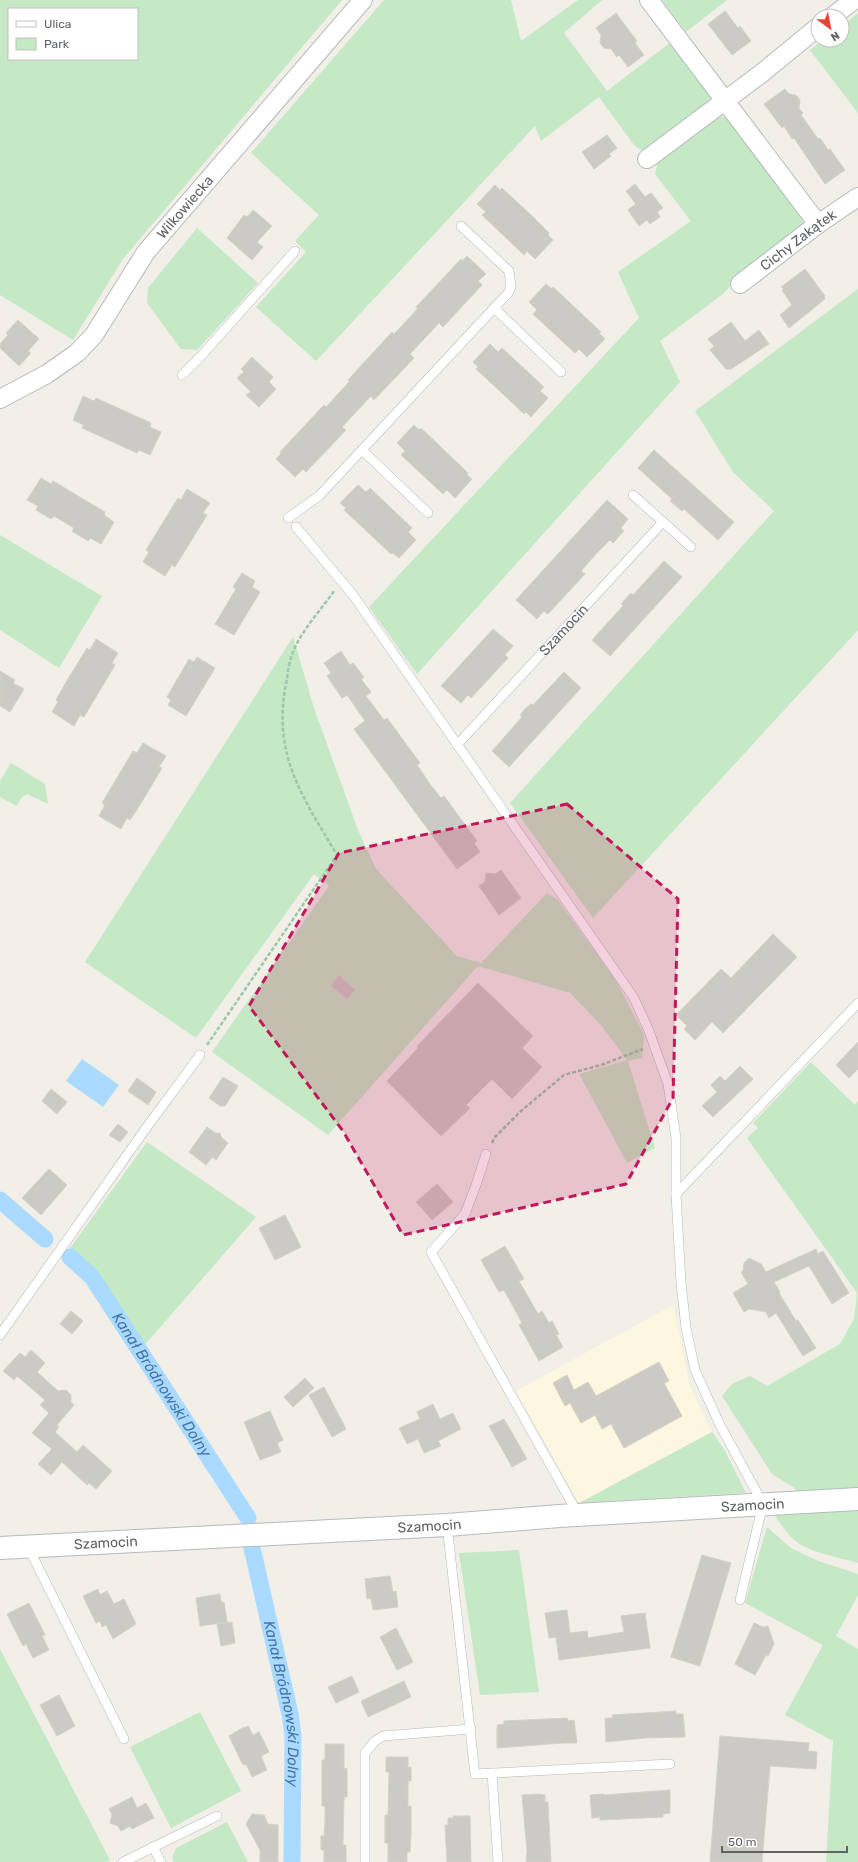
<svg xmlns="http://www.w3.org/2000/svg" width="858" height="1862" viewBox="0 0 858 1862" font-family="Rubik,sans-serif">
  <rect width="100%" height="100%" fill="#f1efe8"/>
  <path fill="#fef7e0" d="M673,1305L690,1387L712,1432L579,1503L516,1391Z"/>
  <g fill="#c5e8c5" fill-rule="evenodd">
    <path d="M0,0H342L123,259L73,340L0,295ZM9,9H137V59H9Z"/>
    <path d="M384,0H511L521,41L578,0H602L564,33L607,91L671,42L709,91L710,98L708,103L648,149L641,150L634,145L599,97L541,141L535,126L316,361L256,307L306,252L295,241L319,215L251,153Z"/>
    <path d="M662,0H727L686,32Z"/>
    <path d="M858,13V113L810,50L823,40H842V26Z"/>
    <path d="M720,116L730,118L799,208L803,222L796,235L733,283L723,294L660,341L680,382L417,674L369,607L639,318L618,272L691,221L655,174L657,166L655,161L709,121Z"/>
    <path d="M197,228L258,283L197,350L181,349L147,303L148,288Z"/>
    <path d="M858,289V630L593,918L510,803L774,511L733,472L695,411Z"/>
    <path d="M0,535L102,596L59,668L0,630Z"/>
    <path d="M293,637L314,708L358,830L376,869L457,956L481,963L547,893L558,900L615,979L644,1034L642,1058L628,1061L655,1148L627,1163L579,1074L627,1060L601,1025L570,993L478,966L328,1135L212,1052L329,886L314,874L196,1038L85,962Z"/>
    <path d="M11,763L45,784L48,804L27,794L21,798L17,806L0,797V781Z"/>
    <path d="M811,1062L855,1105L858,1101V1489L802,1496L793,1487L772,1474L722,1396L732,1384L750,1376L767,1386L840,1344L854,1319L857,1293L747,1138L758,1128L753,1123Z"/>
    <path d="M147,1142L256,1217L143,1347L241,1499L256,1527L246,1526L89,1281L63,1258Z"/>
    <path d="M0,1193L54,1238L50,1247L0,1205Z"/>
    <path d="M712,1432L725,1451L746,1493L579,1503Z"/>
    <path d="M858,1510V1563C839,1557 813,1554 797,1542C787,1535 780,1523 773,1513Z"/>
    <path d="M767,1527L791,1548L818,1561L858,1574V1595L836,1636L858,1649V1862H826L833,1741L785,1715L823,1645L745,1603Z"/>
    <path d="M255,1544L295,1717L296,1862H288L289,1741L287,1723L246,1546Z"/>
    <path d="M519,1550L539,1692L480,1695L459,1553Z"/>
    <path d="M0,1649L110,1860L107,1862H0Z"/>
    <path d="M200,1712L241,1791L171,1828L130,1747Z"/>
    <path d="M227,1822L248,1862H174L172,1858L176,1848Z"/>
  </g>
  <path fill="#aadaff" d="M82,1059L119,1085L103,1107L66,1081Z"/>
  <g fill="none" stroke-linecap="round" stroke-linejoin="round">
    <g stroke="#aadaff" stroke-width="17">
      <path d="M0,1200L45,1239"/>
      <path id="s1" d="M70,1257L92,1277L248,1518"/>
      <path id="s2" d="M252,1548L290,1714L293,1735L292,1862"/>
    </g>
  </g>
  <g fill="#cccac5" stroke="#d6d1c6">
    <path d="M725,11L738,28L740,26L751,41L732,55L708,24Z"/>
    <path d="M616,13L637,41L635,43L644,55L628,67L619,55L617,57L611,49L604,48L600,43L601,35L596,28Z"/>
    <path d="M785,89L789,94L796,95L800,100L799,108L803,113L801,115L818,139L820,138L828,150L830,149L845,170L825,184L794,138L792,139L784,126L782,128L764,104Z"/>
    <path d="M607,135L617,148L609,154L611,156L594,169L582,152Z"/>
    <path d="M635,184L645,197L651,193L663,208L657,212L660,217L650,224L647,220L639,226L628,210L636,204L626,191Z"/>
    <path d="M495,185L500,190L502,188L531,215L549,233L548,235L553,240L535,259L527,251L524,255L482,215L486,212L477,204Z"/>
    <path d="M253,210L272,226L257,242L263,247L252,260L227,238L244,215L247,217Z"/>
    <path d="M467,256L486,274L478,281L482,285L443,327L439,323L410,354L414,358L374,400L371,396L342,427L346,430L306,472L303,469L295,477L276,459L281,454L280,452L324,405L326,407L350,381L348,380L392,332L394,334L413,314L418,308L416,307L461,259L462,261Z"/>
    <path d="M805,269L825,296L824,297L825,299L789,328L780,315L792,305L782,290L784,289L781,287Z"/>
    <path d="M546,284L552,289L553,287L601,332L599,333L605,339L587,357L579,349L575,353L533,314L537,310L529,302Z"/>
    <path d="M18,320L39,339L28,351L31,353L19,366L0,348V344L8,335L6,333Z"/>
    <path d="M731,322L745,341L759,330L769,344L731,369H726L710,350L714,346L708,339Z"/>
    <path d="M490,344L498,352L502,348L544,387L540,391L548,398L531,417L526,412L524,414L504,395L476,369L478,367L473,362Z"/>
    <path d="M252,357L273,377L269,382L276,389L259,407L246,395L251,392L237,378L244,372L241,369Z"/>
    <path d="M83,396L94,401L96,398L151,423L150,427L161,432L150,455L139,450L137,453L82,428L84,425L73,420Z"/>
    <path d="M414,425L419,430L421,428L468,473L467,475L472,479L455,498L447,490L443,494L401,455L405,451L397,443Z"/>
    <path d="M654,450L734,522L718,540L684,509L682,511L670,501L672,499L638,468Z"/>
    <path d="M41,478L51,484L53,481L105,512L104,515L114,522L101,544L90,538L88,541L72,531L74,528L54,516L51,519L36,510L38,506L27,500Z"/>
    <path d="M358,485L366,492L370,488L412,528L408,532L416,540L399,558L393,553L391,554L358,523L344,510L346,508L340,503Z"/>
    <path d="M187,489L210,503L203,513L207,515L175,567L172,565L165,576L143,562L149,552L146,550L178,498L181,500Z"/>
    <path d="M607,500L628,519L621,528L624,531L613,543L610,540L596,554L581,571L585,574L548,614L544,611L537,619L516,600Z"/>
    <path d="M664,561L682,577L610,656L592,640L623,606L621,604L631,593L633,595Z"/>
    <path d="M242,573L255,581L252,587L260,592L234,635L215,624L236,589L233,587Z"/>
    <path d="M493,629L513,646L505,655L508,658L471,698L468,695L461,703L441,686Z"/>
    <path d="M96,639L118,653L112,663L115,665L84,717L80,715L74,726L52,712L58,702L56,700L65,684L87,648L90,650Z"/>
    <path d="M341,651L350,665L353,663L364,677L361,679L371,692L366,696L384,720L387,718L420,763L417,765L430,784L441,798L444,796L477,841L474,843L480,852L457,869L354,729L365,721L347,695L342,698L327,676L331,673L324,663Z"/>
    <path d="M197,657L215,668L186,716L168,705L171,700L167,697L189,659L194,662Z"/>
    <path d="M0,671L15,680L13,683L24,689L10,712L0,706Z"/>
    <path d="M564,672L581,688L509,767L492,751L522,717L520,715L525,709L531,704L533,705Z"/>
    <path d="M143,743L166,756L159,767L162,768L140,805L130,820L127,818L121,829L99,816L105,805L102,803L133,751L137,753Z"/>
    <path d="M501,870L521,898L499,915L479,886L485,882L486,873L495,874Z"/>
    <path d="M773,934L797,957L723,1033L712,1022L695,1040L684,1029L687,1026L676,1015L721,969L731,978Z"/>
    <path d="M339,975L355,990L347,999L331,986Z"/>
    <path d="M478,983L533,1036L522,1048L542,1067L512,1099L492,1079L466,1105L470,1108L441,1136L387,1081L418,1048L417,1046Z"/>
    <path d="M858,1042V1069L849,1078L836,1065Z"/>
    <path d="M740,1066L753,1079L713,1117L702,1106L717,1092L711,1085L720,1076L725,1081Z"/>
    <path d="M223,1077L238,1086L225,1106H220L209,1098Z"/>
    <path d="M137,1078L156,1092L148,1105L128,1091Z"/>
    <path d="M51,1089L67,1102L57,1114L42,1101Z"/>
    <path d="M118,1124L128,1132L120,1142L109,1135Z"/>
    <path d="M207,1127L215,1133H220L221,1137L228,1143L216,1160L212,1157L206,1165L189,1152Z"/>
    <path d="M49,1169L67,1185L41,1215L22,1198Z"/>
    <path d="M437,1184L453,1202L432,1220L416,1202Z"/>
    <path d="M285,1215L301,1247L275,1260L259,1228Z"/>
    <path d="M505,1246L524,1279L519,1281L538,1314L542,1311L549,1323L552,1321L559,1334L556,1335L563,1347L539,1361L519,1325L522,1323L504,1290L499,1292L481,1260Z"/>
    <path d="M816,1249L818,1254L823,1251L849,1293L832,1304L809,1266L774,1282L780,1292L779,1293L796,1321L798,1320L816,1348L803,1356L776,1313L769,1318L766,1312L749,1309L744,1312L733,1293L748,1284L741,1272L743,1271L744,1263L749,1258L761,1264L766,1272Z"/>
    <path d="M71,1311L83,1321L72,1334L60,1324Z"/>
    <path d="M31,1350L45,1363L37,1372L58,1391L66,1390L71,1395V1403L74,1405L57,1425L59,1427L55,1432L77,1452L83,1445L112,1471L96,1489L89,1483L87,1485L62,1462L51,1475L38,1464L52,1449L32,1433L49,1413L40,1405L45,1400L17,1376L14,1380L3,1371L20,1353L25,1357Z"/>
    <path d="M659,1362L669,1381L664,1383L682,1416L624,1448L611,1424L602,1429L595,1415L581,1423L570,1403L565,1406L553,1383L567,1375L574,1390L588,1382L596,1396Z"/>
    <path d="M305,1378L314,1388L293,1407L284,1397Z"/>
    <path d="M324,1387L346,1429L332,1437L309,1395Z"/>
    <path d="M433,1404L440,1419L453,1413L461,1429L438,1441L441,1446L424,1453L418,1439L407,1444L399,1428L420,1419L417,1412Z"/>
    <path d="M270,1411L283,1440L277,1443L281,1452L260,1460L244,1422Z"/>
    <path d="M504,1419L527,1459L512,1467L489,1426Z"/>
    <path d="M702,1555L731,1563L700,1666L671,1657Z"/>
    <path d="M390,1576L393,1592L396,1591L398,1607L373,1610L371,1598L367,1599L365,1579Z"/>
    <path d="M98,1589L100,1595L107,1591L114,1604L124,1599L136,1624L113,1639L106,1625L102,1627L100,1621L96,1623L83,1596Z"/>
    <path d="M220,1594L221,1602H224L227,1622L200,1626L196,1598Z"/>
    <path d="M29,1603L45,1635L42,1636L49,1650L33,1658L26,1644L23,1646L7,1614Z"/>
    <path d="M567,1610L570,1633L587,1631L588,1638L624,1632L621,1616L645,1613L650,1648L559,1660L556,1637L549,1638L545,1613Z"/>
    <path d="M232,1622L235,1643L221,1646L217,1624Z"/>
    <path d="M754,1623L763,1627L768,1626L774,1644L768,1656L766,1655L755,1675L735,1664Z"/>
    <path d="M396,1628L413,1662L397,1670L380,1637Z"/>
    <path d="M352,1676L359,1692L336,1703L328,1687Z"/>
    <path d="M404,1681L411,1697L368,1717L361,1701Z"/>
    <path d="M59,1695L75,1726L57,1736L40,1705Z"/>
    <path d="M676,1711V1714H683L685,1737L645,1738L606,1742L605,1718H613L612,1715Z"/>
    <path d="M567,1718L568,1721L574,1720L577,1743H563L497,1748V1725L504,1724V1721Z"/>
    <path d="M248,1726L253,1735L259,1732L269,1752L261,1756L267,1770L252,1777L246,1764L243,1765L229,1736L244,1727V1728Z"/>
    <path d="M720,1736L809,1743L808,1751L817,1752L816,1769L770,1766L762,1862H710Z"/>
    <path d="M325,1744H344V1769L347,1768V1797H344L343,1845H346V1862H324V1850H321V1836H324L325,1821V1806H322V1760H325Z"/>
    <path d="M386,1757H408V1767H411V1781H408V1806H411V1833L410,1852H407V1862H388V1843H385V1815H388L389,1772H386Z"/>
    <path d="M670,1790V1813L663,1814V1817L600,1820V1817L592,1818L590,1795L604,1794V1795Z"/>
    <path d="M539,1794L545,1795V1802H548L551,1862H526L527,1851L522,1795Z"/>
    <path d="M132,1797L137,1808L146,1803L154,1818L132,1829L130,1826L121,1831L118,1826L110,1823L112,1814L109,1809Z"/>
    <path d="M252,1814L264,1815L268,1824L278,1825V1862H260V1850L246,1824Z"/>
    <path d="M453,1816H470L471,1862H447L445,1825H448V1818H454Z"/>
  </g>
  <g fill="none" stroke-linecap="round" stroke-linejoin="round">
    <defs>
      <g id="lane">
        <path d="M494,308L561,372"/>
        <path d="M182,375L202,355L295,251"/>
        <path d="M362,450L428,513"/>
        <path d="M633,495L691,547"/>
        <path d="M288,518L319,496L508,293L511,287L509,271L461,226"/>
        <path d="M296,527L353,595L634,998L649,1031L668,1084L676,1138V1194L681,1283L686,1328L695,1370L719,1423L763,1504L740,1600"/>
        <path id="s3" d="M457,745L663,522"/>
        <path d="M486,1154L476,1185L465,1214L431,1252L578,1514"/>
        <path d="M676,1194L858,1003"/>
        <path d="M0,1335L144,1131L200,1055"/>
        <path d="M447,1525L475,1774L670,1764"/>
        <path d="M28,1547L124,1739"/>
        <path d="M492,1773L498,1862"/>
        <path d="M153,1847L161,1862"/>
        <path d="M123,1862L217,1816"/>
        <path d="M365,1862V1753L375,1741L383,1736L471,1729"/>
      </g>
      <g id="street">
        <path d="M649,0L818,224"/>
        <path d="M833,16L854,0"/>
        <path d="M647,159L762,73L818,27"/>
        <path id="s4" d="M740,284L818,224L858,197"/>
        <path id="s5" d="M0,399L47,374L77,353L94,335L146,252L363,0"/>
      </g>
      <g id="secondary">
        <path id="s6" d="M0,1548L447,1525L559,1516L858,1499"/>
      </g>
    </defs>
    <use href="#lane" stroke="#b5b8bc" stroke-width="10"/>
    <use href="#street" stroke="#b5b8bc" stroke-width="20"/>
    <use href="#secondary" stroke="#b6babf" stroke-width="24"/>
    <g stroke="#9cc7a9" stroke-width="2.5" stroke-dasharray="4 2" stroke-linecap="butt">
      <path d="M207,1045L337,855C301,794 271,753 287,679C288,671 289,662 292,655C299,633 321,610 334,591"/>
      <path d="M492,1143L495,1137L521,1111L564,1075L601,1065L643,1049"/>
    </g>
    <use href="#lane" stroke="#fff" stroke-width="9"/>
    <use href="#street" stroke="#fff" stroke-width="18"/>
    <use href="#secondary" stroke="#fff" stroke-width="22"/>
  </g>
  <path fill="#c2185b" fill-opacity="0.2" stroke="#c2185b" stroke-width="3" stroke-dasharray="8 5" stroke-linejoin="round" d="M567,804L678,899L673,1098L626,1184L403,1235L343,1131L249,1006L339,853Z"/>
  <g text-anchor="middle" stroke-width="4" stroke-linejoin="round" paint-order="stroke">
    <g font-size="14" fill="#5f6368" stroke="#fff">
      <text dy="5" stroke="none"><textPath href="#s5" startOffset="272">Wilkowiecka</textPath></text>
      <text dy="5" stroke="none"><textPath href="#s4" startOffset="73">Cichy Zakątek</textPath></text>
      <text dy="5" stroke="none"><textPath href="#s3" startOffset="157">Szamocin</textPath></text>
      <text dy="5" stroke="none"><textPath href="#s6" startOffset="754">Szamocin</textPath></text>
      <text dy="5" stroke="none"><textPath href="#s6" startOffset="430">Szamocin</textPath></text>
      <text dy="5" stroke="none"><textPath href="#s6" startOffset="106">Szamocin</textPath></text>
    </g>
    <g font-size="15" font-style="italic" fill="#4174aa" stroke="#fff">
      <text dy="5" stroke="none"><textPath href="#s1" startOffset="158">Kanał Bródnowski Dolny</textPath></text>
      <text dy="5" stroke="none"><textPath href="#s2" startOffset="159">Kanał Bródnowski Dolny</textPath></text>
    </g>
  </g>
  <rect x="8" y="8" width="130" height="52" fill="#ffffff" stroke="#bfc1c3"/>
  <rect x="16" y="21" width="20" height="6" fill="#ffffff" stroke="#bfc1c3"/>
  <text x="44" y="28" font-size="12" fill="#5f6368">Ulica</text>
  <rect x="16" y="38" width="20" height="12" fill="#c5e8c5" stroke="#bfc1c3"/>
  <text x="44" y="48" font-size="12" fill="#5f6368">Park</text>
  <g transform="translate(830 28) rotate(148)"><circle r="19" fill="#ffffff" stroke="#bfc1c3"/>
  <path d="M0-3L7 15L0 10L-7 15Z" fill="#ea4335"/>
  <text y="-6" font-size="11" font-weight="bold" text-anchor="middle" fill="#5f6368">N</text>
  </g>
  <path d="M722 1846v6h125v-6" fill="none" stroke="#5f6368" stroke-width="2"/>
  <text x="728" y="1846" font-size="12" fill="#5f6368" stroke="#ffffff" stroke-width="3" paint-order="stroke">50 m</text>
</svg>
